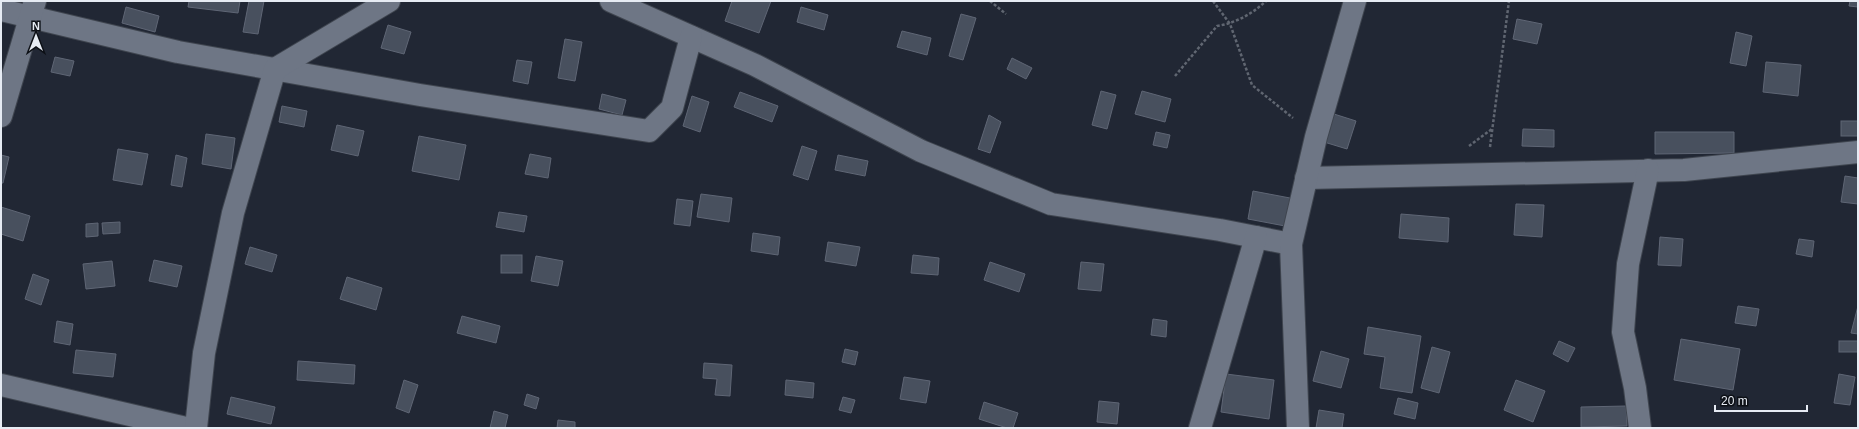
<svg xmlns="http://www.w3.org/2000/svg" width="1859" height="429" viewBox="0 0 1859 429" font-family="Arial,sans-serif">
  <rect width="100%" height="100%" fill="#212734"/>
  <g fill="#48505e" stroke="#5f6675">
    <path d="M189,1H240L238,13L188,7Z"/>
    <path d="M249,1H264L258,34L243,32Z"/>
    <path d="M732,1H771L759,33L725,21Z"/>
    <path d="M1850,1H1858V7L1849,6Z"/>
    <path d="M126,7L159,16L155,32L122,23Z"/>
    <path d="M801,7L828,15L824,30L797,22Z"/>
    <path d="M961,14L976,18L963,60L949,56Z"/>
    <path d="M1517,19L1542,24L1537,44L1513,39Z"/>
    <path d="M388,25L411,32L404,54L381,48Z"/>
    <path d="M902,31L931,38L927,55L897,47Z"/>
    <path d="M1736,32L1752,36L1746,66L1730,63Z"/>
    <path d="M565,39L582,42L575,81L558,78Z"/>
    <path d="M55,57L74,61L70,76L51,72Z"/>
    <path d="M1012,58L1032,68L1026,79L1007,69Z"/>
    <path d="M517,60L532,62L528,84L513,81Z"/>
    <path d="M1766,62L1801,65L1798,96L1763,92Z"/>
    <path d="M1101,91L1116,95L1107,129L1092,125Z"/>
    <path d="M1142,91L1171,99L1165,122L1135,114Z"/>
    <path d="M740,92L778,106L772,122L734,107Z"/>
    <path d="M602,94L626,100L622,115L599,109Z"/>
    <path d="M692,96L709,102L700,132L683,126Z"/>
    <path d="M282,106L307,111L304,127L279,122Z"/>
    <path d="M1334,114L1356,121L1347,149L1324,142Z"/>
    <path d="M989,115L1001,122L990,153L978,149Z"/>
    <rect x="1841" y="121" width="17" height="15"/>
    <path d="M337,125L364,131L358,156L331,150Z"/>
    <path d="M1523,129L1554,130V147L1522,146Z"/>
    <path d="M1156,132L1170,135L1167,148L1153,145Z"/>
    <path d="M1655,132H1734V153L1655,154Z"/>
    <path d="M206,134L235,138L231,169L202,164Z"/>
    <path d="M419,136L466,145L459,180L412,171Z"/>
    <path d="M802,146L817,151L808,180L793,175Z"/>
    <path d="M118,149L148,154L142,185L113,180Z"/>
    <path d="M530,154L551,158L548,178L525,174Z"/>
    <path d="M1,155L9,157L3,183H1Z"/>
    <path d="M176,155L187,158L182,187L171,185Z"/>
    <path d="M838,155L868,161L865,176L835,170Z"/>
    <path d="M1845,176L1858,178V204L1841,202Z"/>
    <path d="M1253,191L1290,198L1285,226L1248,219Z"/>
    <path d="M701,194L732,198L729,222L697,217Z"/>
    <path d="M677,199L693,201L690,226L674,224Z"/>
    <path d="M1516,204L1544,205L1542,237L1514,235Z"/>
    <path d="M1,207L30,216L23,241L1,234Z"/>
    <path d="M499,212L527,216L524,232L496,227Z"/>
    <path d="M1401,214L1449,218L1448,242L1399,238Z"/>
    <path d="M120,222V233L103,234L102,223Z"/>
    <path d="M98,223V236L86,237V224Z"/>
    <path d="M753,233L780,237L778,255L751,251Z"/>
    <path d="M1660,237L1683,239L1681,266L1658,265Z"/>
    <path d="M1799,239L1814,241L1812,257L1796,254Z"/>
    <path d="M828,242L860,247L856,266L825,261Z"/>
    <path d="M250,247L277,255L272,272L245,264Z"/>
    <rect x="501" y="255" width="21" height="18"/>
    <path d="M913,255L939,258L938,275L911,273Z"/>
    <path d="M536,256L563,261L558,286L531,281Z"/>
    <path d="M154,260L182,266L177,287L149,281Z"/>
    <path d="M112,261L115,286L86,289L83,264Z"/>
    <path d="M990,262L1025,274L1019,292L984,280Z"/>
    <path d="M1081,262L1104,264L1101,291L1078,289Z"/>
    <path d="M33,274L49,280L41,305L25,299Z"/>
    <path d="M347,277L382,288L376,310L340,299Z"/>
    <path d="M1738,306L1759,309L1756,326L1735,323Z"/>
    <path d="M1858,306V334L1851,333Z"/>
    <path d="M462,316L500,326L496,343L457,333Z"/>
    <path d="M1153,319L1167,321L1166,337L1151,335Z"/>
    <path d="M57,321L73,324L70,345L54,342Z"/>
    <path d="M1368,327L1421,336L1412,393L1380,388L1385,357L1364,354Z"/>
    <path d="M1681,339L1740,349L1733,390L1674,380Z"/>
    <path d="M1559,341L1575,348L1568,362L1553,354Z"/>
    <rect x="1839" y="341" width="19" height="11"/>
    <path d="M1432,347L1450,352L1439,393L1421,388Z"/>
    <path d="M845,349L858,352L855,365L842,362Z"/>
    <path d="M76,350L116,354L113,377L73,373Z"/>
    <path d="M1321,351L1349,359L1341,388L1313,381Z"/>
    <path d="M298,361L355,365L354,384L297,380Z"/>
    <path d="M704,363L732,365L730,396L715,395L717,379L703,378Z"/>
    <path d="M1226,374L1274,380L1269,419L1221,412Z"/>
    <path d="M1839,374L1855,377L1850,405L1834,403Z"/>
    <path d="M904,377L930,381L926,403L900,399Z"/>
    <path d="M404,380L418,385L409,413L396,408Z"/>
    <path d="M786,380L814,383L813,398L785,395Z"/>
    <path d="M1516,380L1545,391L1533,422L1504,410Z"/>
    <path d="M527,394L539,398L536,409L524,405Z"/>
    <path d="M231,397L275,407L271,424L227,414Z"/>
    <path d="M843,397L855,400L851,413L839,410Z"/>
    <path d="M1398,398L1418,403L1415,419L1394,414Z"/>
    <path d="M1099,401L1119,403L1117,424L1097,422Z"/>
    <path d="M984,402L1018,413L1013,428H1007L979,419Z"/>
    <path d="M1626,406L1627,426L1581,427V407Z"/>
    <path d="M1319,410L1344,414L1342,428H1316Z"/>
    <path d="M494,411L508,415L505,428H490Z"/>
    <path d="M558,420L575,422V428H557Z"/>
  </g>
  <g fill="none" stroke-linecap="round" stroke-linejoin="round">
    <defs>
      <g id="minor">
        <path d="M611,1L755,65L921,151L1051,204L1220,230L1291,244"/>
        <path d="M1,10L178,52L420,95L649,131L672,108L691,37"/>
        <path d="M1,116L35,1"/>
        <path d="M1306,178L1684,170L1858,152"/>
        <path d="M1,385L186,428"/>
        <path d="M196,428L204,353L233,213L275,69L389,1"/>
        <path d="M1200,428L1256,237"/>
        <path d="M1298,428L1291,244L1316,137L1355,1"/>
        <path d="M1640,428L1635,388L1623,332L1628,264L1648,170"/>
      </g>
    </defs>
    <use href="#minor" stroke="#3f454f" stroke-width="24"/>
    <g stroke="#606671" stroke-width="2.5" stroke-dasharray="3 2" stroke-linecap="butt">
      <path d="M990,1L1006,14"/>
      <path d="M1213,1L1230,24L1252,85L1293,118"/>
      <path d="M1175,76L1217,26C1236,23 1252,14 1266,1"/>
      <path d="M1469,146L1492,129"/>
      <path d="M1490,147L1509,1"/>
    </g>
    <use href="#minor" stroke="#6e7685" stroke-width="22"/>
  </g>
  <rect width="1859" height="429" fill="none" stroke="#e6ebf3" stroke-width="4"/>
  <g transform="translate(36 36)" stroke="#0d1016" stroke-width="3" paint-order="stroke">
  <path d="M0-3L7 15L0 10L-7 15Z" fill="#e6ebf3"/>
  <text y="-6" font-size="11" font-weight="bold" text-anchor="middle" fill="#e6ebf3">N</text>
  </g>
  <path d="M1715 405v6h92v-6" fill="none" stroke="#e6ebf3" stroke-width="2"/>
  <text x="1721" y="405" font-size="12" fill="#e6ebf3" stroke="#0d1016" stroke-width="3" paint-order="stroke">20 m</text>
</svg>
